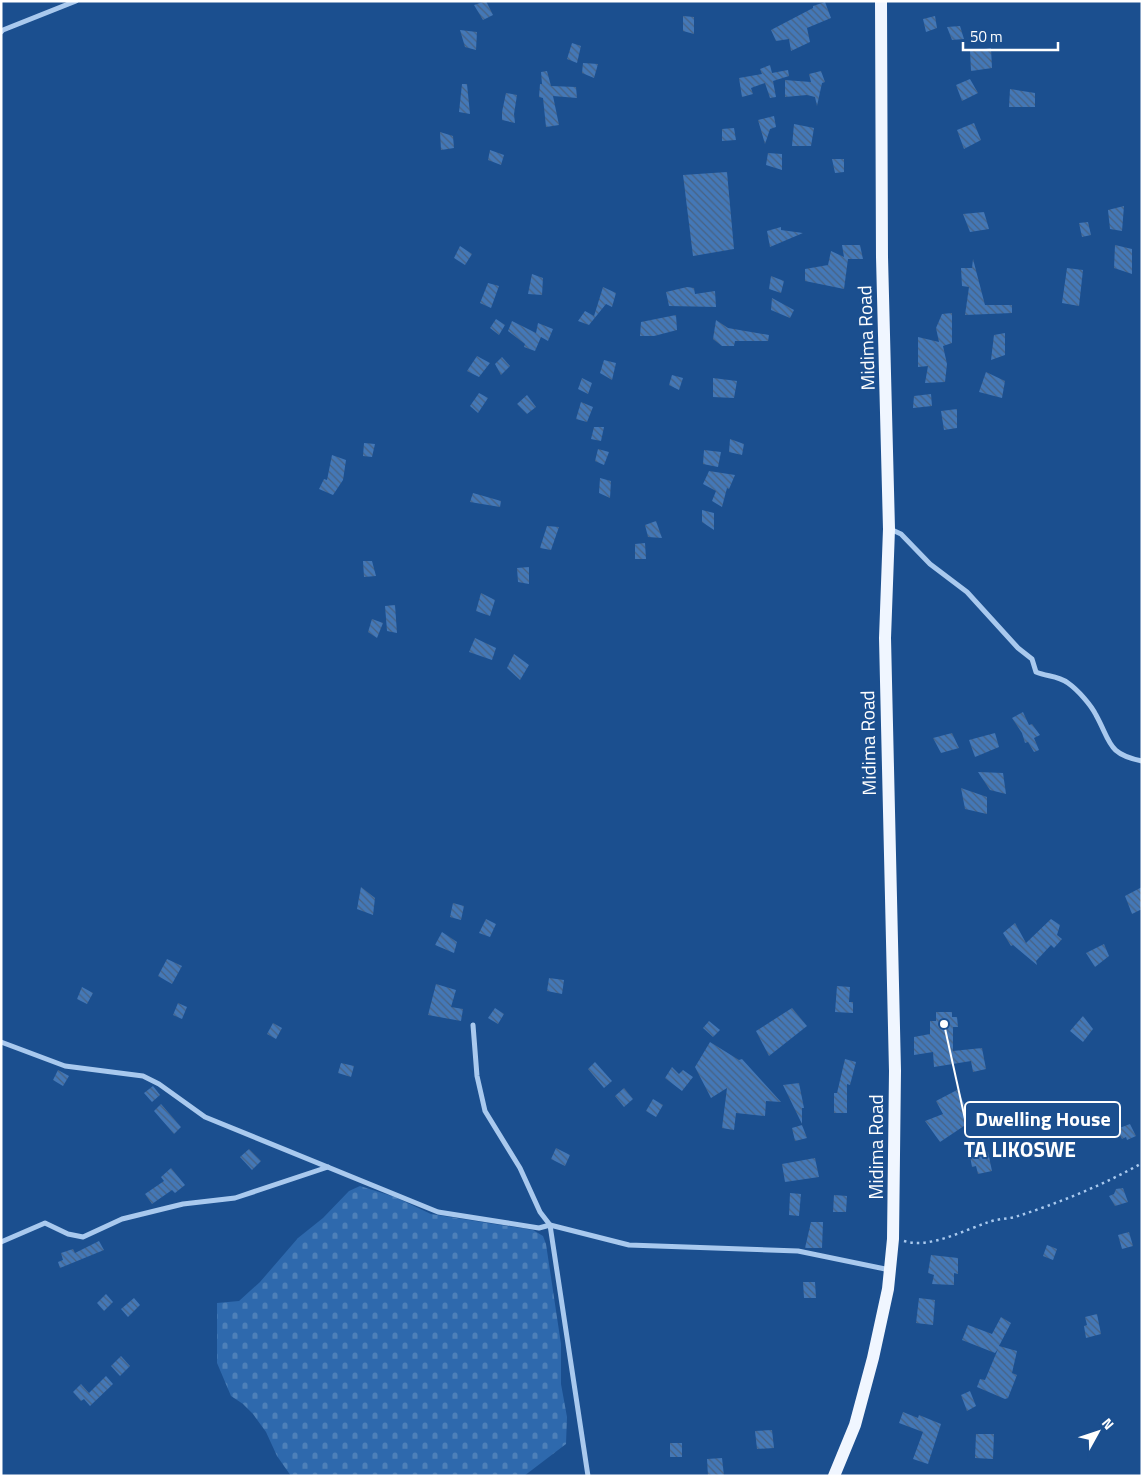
<svg xmlns="http://www.w3.org/2000/svg" width="1143" height="1477" viewBox="0 0 1143 1477" font-family="'Titillium Web',sans-serif">
  <defs>
    <pattern id="cemetery-stones" width="16" height="16" patternUnits="userSpaceOnUse" patternTransform="scale(1.25)"><rect width="16" height="16" fill="#2e69ad"/><path d="M2 7V4a2 2 0 0 1 4 0v3zM10 15v-3a2 2 0 0 1 4 0v3z" fill="#4d80b9"/></pattern>
    <pattern id="building-back-hatch" width="6" height="6" patternUnits="userSpaceOnUse" patternTransform="scale(1.25)"><rect width="6" height="6" fill="#4478b7"/><path d="M-1 5l2 2M0 0l6 6M5-1l2 2" fill="none" stroke="#486282"/></pattern>
  </defs>
  <rect width="100%" height="100%" fill="#1b4f8f"/>
  <path fill="url(#cemetery-stones)" d="M360,1186L395,1197L431,1214L533,1230L543,1236L546,1244L561,1344V1384L567,1417L566,1444L524,1476H291L277,1456L266,1432L253,1414L243,1404L231,1396L217,1363V1303L239,1301L260,1282L298,1238L323,1218L349,1191Z"/>
  <g fill="url(#building-back-hatch)">
    <path d="M486,1L493,15L483,20L474,5Z"/>
    <path d="M825,2L831,18L807,28L810,42L791,51L789,39L776,41L771,30L813,8V6Z"/>
    <path d="M683,16L694,17V34L683,31Z"/>
    <path d="M935,16L937,28L926,32L923,19Z"/>
    <path d="M960,26L964,39L952,40L947,27Z"/>
    <path d="M460,30L477,32L476,50L465,47Z"/>
    <path d="M572,43L581,46L577,63L567,59Z"/>
    <path d="M991,48L992,68L971,71L970,51Z"/>
    <path d="M583,63L598,64L594,78L582,73Z"/>
    <path d="M770,65L772,73L788,70L789,76L773,81L776,97L770,98L765,83L751,88L753,94L742,97L739,78L762,74L760,69Z"/>
    <path d="M547,71L551,86L576,87L577,98L553,96L559,125L546,127L543,98L539,97L540,84H542L541,72Z"/>
    <path d="M821,71L825,82L822,83L817,106L815,97L807,95L785,97V80L811,82L809,74Z"/>
    <path d="M970,79L978,93L962,101L956,85Z"/>
    <path d="M462,84H467L470,114L459,112Z"/>
    <path d="M1010,89L1035,93V107H1009Z"/>
    <path d="M506,93L517,95L514,114L515,123L502,120V112Z"/>
    <path d="M774,116L776,127L770,129L765,144L758,120Z"/>
    <path d="M974,123L981,140L964,149L957,130Z"/>
    <path d="M794,124L814,128L811,146H792Z"/>
    <path d="M734,128L736,140L722,141V129Z"/>
    <path d="M440,132L453,136L454,148L441,150Z"/>
    <path d="M490,150L504,155L501,165L488,160Z"/>
    <path d="M768,153L782,154V170L766,165Z"/>
    <path d="M832,159H844V172L835,173Z"/>
    <path d="M727,172L734,249L693,256L683,175Z"/>
    <path d="M1124,206L1122,231L1110,229L1108,210Z"/>
    <path d="M984,212L989,229L970,232L963,214Z"/>
    <path d="M1088,222L1091,235L1082,237L1079,223Z"/>
    <path d="M781,227V230L803,233L770,247L767,231Z"/>
    <path d="M842,245H860L863,259H848L844,289L805,281V269L828,265L831,251L844,257Z"/>
    <path d="M1115,245L1132,249V274L1114,268Z"/>
    <path d="M460,246L472,254L465,265L454,258Z"/>
    <path d="M973,259L985,305H1012V313L965,315L969,287L962,286L961,268H972Z"/>
    <path d="M1067,268L1083,270L1079,306L1062,303Z"/>
    <path d="M532,274L543,278L542,295L528,294Z"/>
    <path d="M771,276L784,281L781,293L769,289Z"/>
    <path d="M488,283L499,286L491,308L480,303Z"/>
    <path d="M603,287L616,293L612,307L606,304L589,325L578,321L585,311L594,316Z"/>
    <path d="M687,287L694,288L695,294L715,291L716,307L669,306L666,292Z"/>
    <path d="M772,298L794,310L790,318L771,310Z"/>
    <path d="M952,313V343L943,346L947,364L945,382L925,383L928,366L918,367V337L939,342L936,328L942,314Z"/>
    <path d="M676,315L677,330L654,336H640L641,322Z"/>
    <path d="M496,319L505,325L499,335L490,328Z"/>
    <path d="M716,320L728,328L769,335L768,341H735L734,346H722L713,339Z"/>
    <path d="M512,321L536,333L538,323L553,329L548,341L541,337L535,351L524,347L525,344L508,331Z"/>
    <path d="M1005,333V355L991,360L994,335Z"/>
    <path d="M477,356L490,363L479,377L467,371Z"/>
    <path d="M502,357L510,366L501,375L495,364Z"/>
    <path d="M604,360L616,363L612,380L600,373Z"/>
    <path d="M986,372L1005,381L1002,398L979,392Z"/>
    <path d="M672,375L683,378L679,390L669,385Z"/>
    <path d="M582,378L592,383L588,394L578,389Z"/>
    <path d="M713,378L737,381L734,398L713,397Z"/>
    <path d="M479,393L488,398L478,413L470,406Z"/>
    <path d="M931,394L932,406L913,408L914,396Z"/>
    <path d="M527,395L536,407L527,414L517,404Z"/>
    <path d="M581,402L593,407L587,422L576,419Z"/>
    <path d="M957,409V428L944,430L941,411Z"/>
    <path d="M594,427H604L601,441L591,439Z"/>
    <path d="M730,439L744,444L742,455L729,452Z"/>
    <path d="M364,443L375,444L372,457L363,456Z"/>
    <path d="M598,449L609,452L604,465L595,461Z"/>
    <path d="M704,450L721,452L718,467L703,464Z"/>
    <path d="M332,455L346,460L343,480L333,495L319,489L324,479L327,480Z"/>
    <path d="M709,471L735,475L729,489L727,488L722,507L712,501L716,491L703,484Z"/>
    <path d="M600,478L611,481L610,498L599,493Z"/>
    <path d="M473,493L501,501L500,507L470,502Z"/>
    <path d="M702,510L714,513V530L702,522Z"/>
    <path d="M656,521L662,538L648,537L645,525Z"/>
    <path d="M547,526L559,527L551,550L540,548Z"/>
    <path d="M645,543L646,559H635V544Z"/>
    <path d="M363,561H372L376,576L364,577Z"/>
    <path d="M529,567V584L518,582L517,568Z"/>
    <path d="M481,593L495,600L490,616L476,611Z"/>
    <path d="M395,605L397,633L387,631L385,606Z"/>
    <path d="M372,619L383,623L377,638L368,632Z"/>
    <path d="M475,638L496,648L492,660L469,652Z"/>
    <path d="M514,654L529,665L520,680L507,668Z"/>
    <path d="M1023,712L1029,725L1032,724L1040,735L1034,738L1039,750L1034,752L1028,742L1025,743L1022,733L1012,718Z"/>
    <path d="M952,733L959,748L941,753L933,738Z"/>
    <path d="M995,733L999,747L975,757L969,740Z"/>
    <path d="M978,772L1003,773L1006,794L990,790Z"/>
    <path d="M961,788L987,797V814L965,809Z"/>
    <path d="M361,887L375,898L373,915L357,909Z"/>
    <path d="M1142,887V909L1132,914L1125,896Z"/>
    <path d="M453,903L464,906L461,920L450,917Z"/>
    <path d="M486,919L496,924L490,937L479,933Z"/>
    <path d="M1051,919L1060,925L1057,935L1062,939L1054,948L1051,945L1036,961L1037,965L1013,945L1011,946L1003,933L1015,923L1026,943Z"/>
    <path d="M442,932L457,942L454,953L435,945Z"/>
    <path d="M1104,944L1109,956L1095,967L1086,953Z"/>
    <path d="M167,959L182,966L172,984L158,976Z"/>
    <path d="M549,978L564,980L562,994L547,991Z"/>
    <path d="M436,984L456,990L451,1007L463,1009L461,1021L428,1015Z"/>
    <path d="M837,986L850,987L849,1002H853V1013L835,1012Z"/>
    <path d="M82,987L93,993L87,1004L77,999Z"/>
    <path d="M178,1003L187,1007L182,1019L173,1015Z"/>
    <path d="M495,1008L504,1014L498,1024L488,1018Z"/>
    <path d="M792,1008L807,1026L769,1056L756,1031Z"/>
    <path d="M936,1012H952V1017H957L958,1027H953V1051L982,1048L986,1069L973,1072L971,1061L934,1067L933,1052L914,1055V1037L930,1034V1021H936Z"/>
    <path d="M1083,1016L1093,1029L1083,1042L1070,1031Z"/>
    <path d="M709,1021L720,1030L713,1037L703,1028Z"/>
    <path d="M273,1023L282,1028L276,1039L267,1034Z"/>
    <path d="M710,1042L739,1060L742,1059L781,1102L766,1101L765,1116L736,1113L734,1130L722,1128L727,1088L711,1098L695,1067Z"/>
    <path d="M845,1059L856,1062L850,1085L847,1084V1113H834V1093H837Z"/>
    <path d="M595,1062L612,1081L604,1088L588,1069Z"/>
    <path d="M341,1063L354,1066L351,1077L338,1073Z"/>
    <path d="M672,1067L679,1074L683,1070L693,1077L682,1091L665,1078Z"/>
    <path d="M58,1070L69,1076L63,1086L53,1080Z"/>
    <path d="M799,1083L804,1108H802V1124L783,1085Z"/>
    <path d="M153,1086L160,1095L152,1102L144,1093Z"/>
    <path d="M624,1088L633,1099L624,1107L615,1096Z"/>
    <path d="M957,1090L965,1105L969,1102L976,1118L940,1142L925,1121L943,1114L936,1101Z"/>
    <path d="M653,1099L663,1105L656,1117L646,1111Z"/>
    <path d="M161,1104L181,1127L174,1134L154,1111Z"/>
    <path d="M1130,1124L1136,1136L1127,1140L1126,1137L1122,1139L1117,1129Z"/>
    <path d="M802,1125L807,1138L795,1141L792,1128Z"/>
    <path d="M556,1148L570,1155L565,1166L551,1159Z"/>
    <path d="M249,1149L261,1161L252,1170L240,1157Z"/>
    <path d="M988,1152L992,1171L978,1174L976,1166L972,1167L970,1156Z"/>
    <path d="M815,1158L819,1177L785,1182L782,1164Z"/>
    <path d="M171,1168L185,1185L175,1193L172,1190L152,1204L145,1194L164,1181L161,1177Z"/>
    <path d="M1123,1188L1128,1202L1115,1206L1109,1196L1114,1194L1116,1189Z"/>
    <path d="M790,1193L801,1194L799,1216L789,1215Z"/>
    <path d="M834,1195L847,1196L846,1212H833Z"/>
    <path d="M811,1222H823L822,1248H805Z"/>
    <path d="M1129,1232L1133,1246L1122,1249L1118,1235Z"/>
    <path d="M99,1241L104,1250L60,1268L58,1262L63,1260L61,1253L73,1249L75,1253Z"/>
    <path d="M1047,1245L1057,1249L1053,1260L1043,1256Z"/>
    <path d="M931,1255L958,1258V1274L954,1273V1285L932,1284L934,1275L928,1273Z"/>
    <path d="M803,1282H815L816,1298H804Z"/>
    <path d="M106,1294L113,1302L104,1311L97,1303Z"/>
    <path d="M134,1298L140,1305L128,1317L121,1309Z"/>
    <path d="M919,1298L935,1300L933,1325L916,1323Z"/>
    <path d="M1097,1314L1101,1334L1086,1338L1084,1326L1087,1325L1085,1317Z"/>
    <path d="M1001,1317L1011,1323L999,1346L1017,1351L1012,1373L1017,1375L1008,1398L1005,1399L977,1387L980,1379L985,1380L998,1349L995,1353L962,1340L968,1325L992,1334Z"/>
    <path d="M121,1356L130,1366L120,1376L111,1366Z"/>
    <path d="M106,1376L113,1384L90,1406L84,1399L81,1401L73,1392L81,1384L89,1393Z"/>
    <path d="M970,1391L976,1406L967,1411L961,1395Z"/>
    <path d="M903,1412L918,1418L919,1415L941,1424L928,1464L913,1459L923,1432L899,1423Z"/>
    <path d="M772,1430L774,1448L757,1449L755,1431Z"/>
    <path d="M976,1434H994L993,1459L975,1458Z"/>
    <rect x="670" y="1443" width="12" height="14"/>
    <path d="M722,1458L724,1476H708L707,1459Z"/>
  </g>
  <g fill="none" stroke-linecap="round" stroke-linejoin="round">
    <path stroke="#a9c9ee" stroke-width="2.5" stroke-dasharray="2.5 4" stroke-linecap="butt" d="M904,1241C930,1249 964,1230 989,1222C997,1219 1006,1219 1015,1217C1056,1204 1104,1185 1142,1163"/>
    <g stroke="#a9c9ee" stroke-width="5">
      <path d="M1,32L3,30L76,1"/>
      <path d="M890,529L901,534L930,564L967,592L1018,648L1032,659L1036,672C1047,677 1057,675 1068,683C1078,690 1091,705 1096,715C1111,742 1107,754 1142,761"/>
      <path d="M473,1025L477,1076L485,1111L520,1168L540,1212L550,1225L588,1476"/>
      <path d="M1,1042L65,1066L143,1076L159,1084L205,1117L438,1212L539,1228L550,1225L629,1245L798,1251L890,1270"/>
      <path d="M1,1242L45,1223L68,1234L83,1237L122,1219L183,1204L235,1198L328,1167"/>
    </g>
    <path stroke="#f0f6ff" stroke-width="12" d="M834,1476L855,1425L873,1358L888,1289L893,1239L895,1071L885,638L889,529L882,257L881,1"/>
  </g>
  <g text-anchor="middle" stroke-width="4" stroke-linejoin="round" paint-order="stroke">
    <g font-size="19" fill="#fff" stroke="#1b4f8f">
      <text transform="translate(866 338) rotate(-92)" y="7">Midima Road</text>
      <text transform="translate(868 743) rotate(-91)" y="7">Midima Road</text>
      <text transform="translate(876 1147) rotate(-90)" y="7">Midima Road</text>
    </g>
    <g font-size="21" font-weight="bold" fill="#fff" stroke="#1b4f8f">
      <text x="1020" y="1157">TA LIKOSWE</text>
    </g>
  </g>
  <path fill="none" stroke="#fff" stroke-width="2" d="M944 1024L965 1119"/>
  <circle fill="#fff" stroke="#1b4f8f" stroke-width="2" cx="944" cy="1024" r="5"/>
  <rect fill="#1b4f8f" stroke="#fff" stroke-width="2" x="965" y="1102" width="155" height="35" rx="5"/>
  <g font-size="20" text-anchor="middle" font-weight="bold" fill="#fff">
    <text x="1043" y="1126">Dwelling House</text>
  </g>
  <rect width="1143" height="1477" fill="none" stroke="#ffffff" stroke-width="5"/>
  <g transform="translate(1098 1432) rotate(50)" stroke="#1b4f8f" stroke-width="4" paint-order="stroke">
  <path d="M0-4L9 19L0 12L-9 19Z" fill="#ffffff"/>
  <text y="-8" font-size="14" font-weight="bold" text-anchor="middle" fill="#ffffff">N</text>
  </g>
  <path d="M963 42v8h95v-8" fill="none" stroke="#ffffff" stroke-width="2.5"/>
  <text x="970" y="42" font-size="15" fill="#ffffff" stroke="#1b4f8f" stroke-width="4" paint-order="stroke">50 m</text>
</svg>
